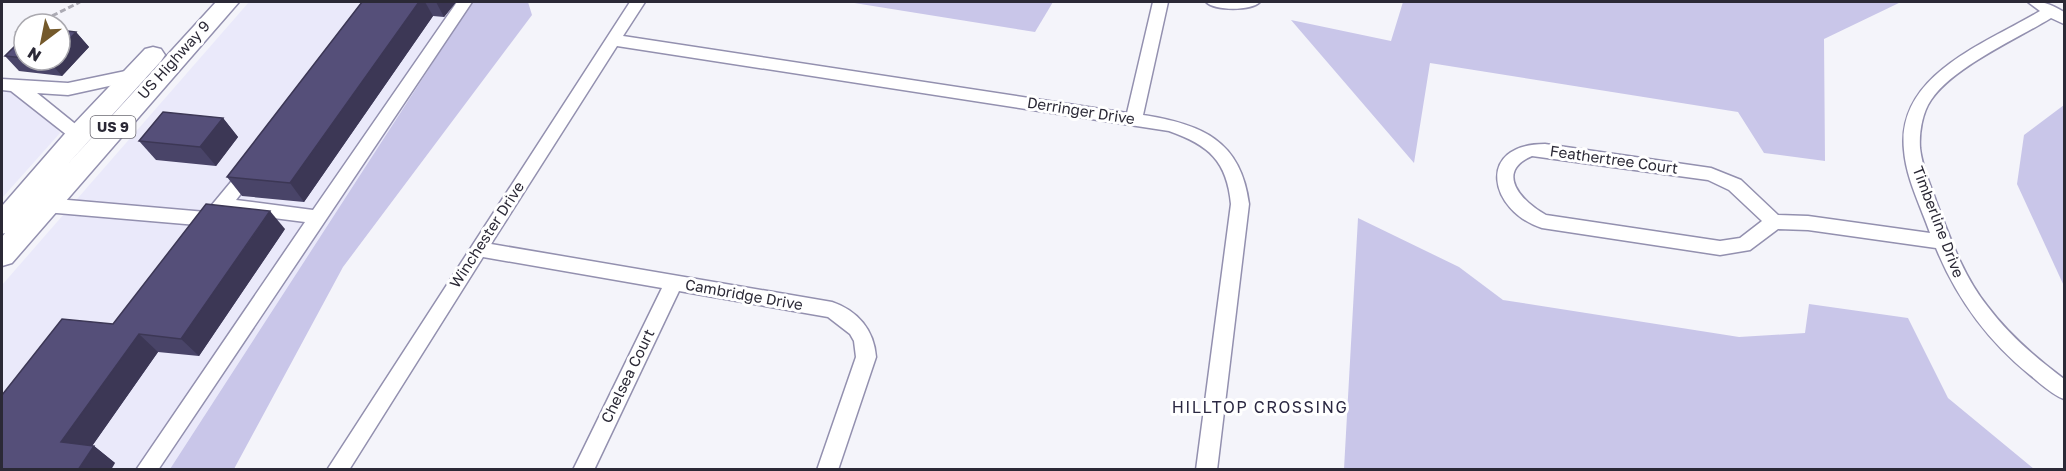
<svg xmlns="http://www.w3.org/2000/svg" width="2066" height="471" viewBox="0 0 2066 471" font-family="'Golos Text',sans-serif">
  <rect width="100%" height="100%" fill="#f4f4fa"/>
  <g fill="#eae9fa">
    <path d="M249,2H472L170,469H2V285Z"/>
    <path d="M2,79L14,80L60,133L2,198Z"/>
  </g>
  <g fill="#c9c6e9">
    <path d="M472,2H528L532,15L343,267L234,469H170Z"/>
    <path d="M848,2H1053L1035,32Z"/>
    <path d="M1403,2H1901L1824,39L1825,161L1764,153L1738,112L1430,63L1414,163L1291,20L1391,41Z"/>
    <path d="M2064,105V286L2017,184L2024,135Z"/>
    <path d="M1358,218L1459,267L1503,300L1739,337L1805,333L1809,304L1908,318L1948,398L2034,469H1344Z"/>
  </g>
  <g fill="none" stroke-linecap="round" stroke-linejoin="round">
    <defs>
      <g id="minor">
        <path d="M457,2H472L158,470H136L305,222L226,212C219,222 213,234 200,230L197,225L45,212L39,210L36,205L39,200L45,198L206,212L245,165L251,163L257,165L260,169L236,200L313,210Z"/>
        <path d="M630,2H645L623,36L1127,113L1153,2H1168L1143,115C1201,124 1241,140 1249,204L1217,470H1196L1231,204C1227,161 1209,145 1169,131L617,46L491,244L832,302C858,311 874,330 876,357L838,470H817L856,357L854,341L850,334L828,317L679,291L594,470H573L662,288L483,257L349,470H327Z"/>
        <path d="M1206,2H1260C1251,11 1215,11 1206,2Z"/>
        <path d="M2028,2C2044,1 2052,5 2064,12V24L2051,18C2017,39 1953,67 1931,100C1922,113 1919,133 1920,148C1922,167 1930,184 1936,201C1950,238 1963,276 1988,307C2009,335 2036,358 2064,379V399C2051,394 2040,383 2030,375C1987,340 1957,299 1936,248L1808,230L1778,229L1750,250L1720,255L1542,228C1489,211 1475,144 1545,144L1711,168L1741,180L1778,215L1808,216L1930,233C1921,207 1906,178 1904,150C1896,74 1987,43 2040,11ZM1532,156L1708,180L1729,190L1762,221L1740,238L1720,241L1546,215C1522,202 1494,172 1532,156Z"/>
        <path d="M135,69L141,71L143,75L141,79L68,95L37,93L84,131L86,135L84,139H72L11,91L2,90V79L68,83Z"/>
      </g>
      <path id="highway" d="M216,2H239L12,263L2,266V237L5,233L2,234V206L69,129L145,49L153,47L161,49L165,55L161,61L66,166Z"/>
    </defs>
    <use href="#minor" stroke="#9390af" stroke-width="3"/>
    <use href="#highway" stroke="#9390af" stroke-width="3"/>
    <g stroke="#abaab3" stroke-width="3" stroke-dasharray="6 3" stroke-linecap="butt">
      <path d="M36,24L80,2"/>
      <path d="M15,33L24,29"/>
    </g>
    <use href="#minor" fill="#fff" fill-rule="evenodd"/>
    <use href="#highway" fill="#fff" fill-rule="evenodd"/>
  </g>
  <g fill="#494468">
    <path d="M362,2H456L444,17L433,16L304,202L242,196L227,177Z"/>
    <path d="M76,32L89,47L62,76L19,71L5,56L24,37V60H60Z"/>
    <path d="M223,118L238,137L216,166L156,160L139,141Z"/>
    <path d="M285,229L199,356L158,352L92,446H94L115,463L2,470L113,324Z"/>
  </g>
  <g fill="#3c3755">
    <path d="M419,2H425L433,16L304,202L290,183Z"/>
    <path d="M436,2H456L444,17Z"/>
    <path d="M76,32L89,47L62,76L48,60H60V49Z"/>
    <path d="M223,118L238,137L216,166L200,147Z"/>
    <path d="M270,211L285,229L199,356L181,339Z"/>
    <path d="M139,334L158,352L83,459L61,442Z"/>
    <path d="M94,446L115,463L111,470H78Z"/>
  </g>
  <g fill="#554f79" stroke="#3c3755" stroke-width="1.5">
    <path d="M362,2H419L290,183L227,177Z"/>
    <path d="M60,30L76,32L60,49Z"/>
    <path d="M24,37V58L5,56Z"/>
    <path d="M163,112L223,118L200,147L139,141Z"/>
    <path d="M206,204L270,211L181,339L139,334L61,442L94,446L78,470H2V395L62,319L113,324Z"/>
  </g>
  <g text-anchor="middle" stroke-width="6" stroke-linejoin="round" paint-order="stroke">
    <rect fill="#fff" stroke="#6b6972" stroke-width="1.5" x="90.5" y="116" width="45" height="22" rx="4.5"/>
    <g font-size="14" font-weight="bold" fill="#2b2936">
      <text x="113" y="132">US 9</text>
    </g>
    <g font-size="15" fill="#2b2936" stroke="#fff">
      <text transform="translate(174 60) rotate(-48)" y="5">US Highway 9</text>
      <text transform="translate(1081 111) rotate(9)" y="5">Derringer Drive</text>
      <text transform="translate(1614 160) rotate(8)" y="5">Feathertree Court</text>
      <text transform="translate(1938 222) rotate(69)" y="5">Timberline Drive</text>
      <text transform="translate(487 235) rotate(-57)" y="5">Winchester Drive</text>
      <text transform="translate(744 295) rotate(10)" y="5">Cambridge Drive</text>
      <text transform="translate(628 376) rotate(-64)" y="5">Chelsea Court</text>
    </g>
    <g font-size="16" letter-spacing="1.5" fill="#2b2842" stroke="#fff">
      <text x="1260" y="413">HILLTOP CROSSING</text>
    </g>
  </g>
  <rect width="2066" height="471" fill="none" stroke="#2b2936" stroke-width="6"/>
  <g transform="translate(42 42) rotate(212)"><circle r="28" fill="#ffffff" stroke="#aaa9af" stroke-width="1.5"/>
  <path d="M0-4.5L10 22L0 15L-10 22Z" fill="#74592b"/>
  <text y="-9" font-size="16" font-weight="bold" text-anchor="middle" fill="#2b2936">N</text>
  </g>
</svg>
